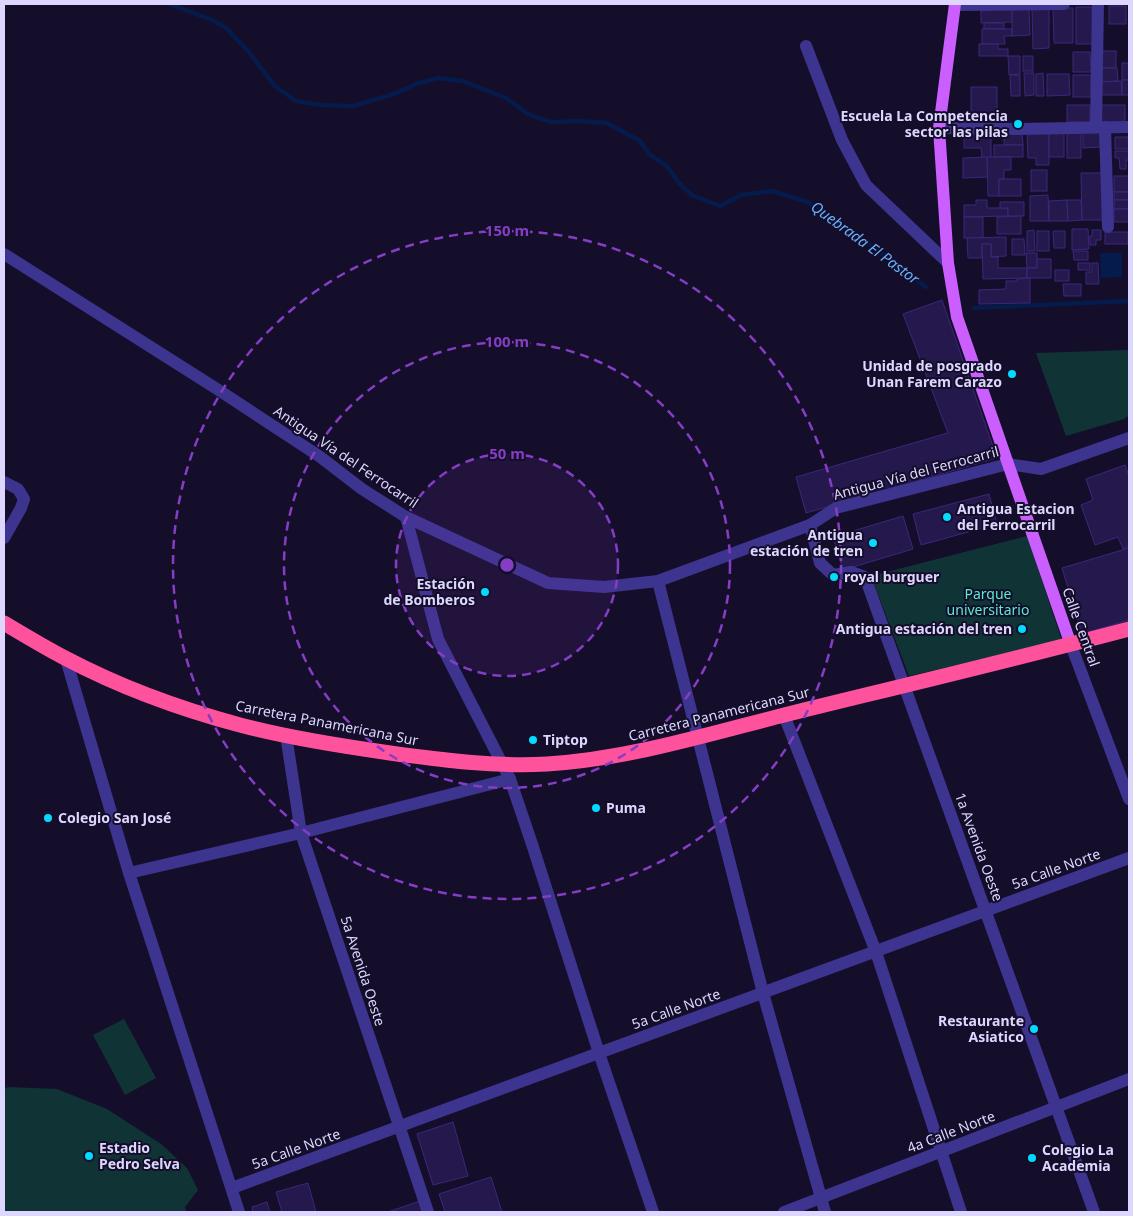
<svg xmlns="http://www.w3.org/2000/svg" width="1133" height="1216" viewBox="0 0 1133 1216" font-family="'Noto Sans',sans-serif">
  <rect width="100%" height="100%" fill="#140e2a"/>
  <g fill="#103435">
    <path d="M1129,350V415L1124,419L1066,436L1036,353Z"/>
    <path d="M1027,536L1062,641L909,676L871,576Z"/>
    <path d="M124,1019L156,1078L125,1095L93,1035Z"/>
    <path d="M8,1087L57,1089L107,1109L161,1144L187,1168L198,1190L185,1207L186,1212H4V1089Z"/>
  </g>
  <path fill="#051b4c" d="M1100,253H1122V277L1101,278Z"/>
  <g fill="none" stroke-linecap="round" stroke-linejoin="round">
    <g stroke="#051b4c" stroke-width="4.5">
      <path d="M170,4L212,20L226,28L248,51L275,86L296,101L321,105L353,106L394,94L419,83L438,78L463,81L506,98L528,114L541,119L553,122L579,121L607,123L640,141L650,155L667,166L679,183L692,195L720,206L741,195L772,191L808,202L845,226L926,287"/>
      <path d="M974,308L1129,301"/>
    </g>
  </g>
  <g fill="#25184d" stroke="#3c277b">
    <rect x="1109" y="6" width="17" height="18"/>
    <path d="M1076,7H1092L1093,44H1076Z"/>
    <path d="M1053,8H1073V43H1054Z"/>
    <path d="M1012,9V22L981,23V10Z"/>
    <path d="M1012,9H1029L1030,35L1012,36Z"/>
    <path d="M1032,9H1049V48L1033,49Z"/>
    <rect x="984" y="23" width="20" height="6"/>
    <path d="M982,29H1012V36H1004L1005,44H982Z"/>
    <path d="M979,44H998V49H1008V56H979Z"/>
    <rect x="1100" y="51" width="16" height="17"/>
    <path d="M1073,52H1090L1091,72H1073Z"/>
    <path d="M1008,56H1020V74L1009,75Z"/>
    <rect x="1023" y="56" width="10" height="15"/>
    <rect x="1122" y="63" width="7" height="17"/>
    <path d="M1100,68H1117L1118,81L1100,82Z"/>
    <path d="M1024,73H1034V95L1025,96Z"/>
    <path d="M1043,73L1044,96H1036V74Z"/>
    <path d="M1047,74H1069L1070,95L1047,96Z"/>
    <path d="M1010,75H1020V96H1011Z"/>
    <rect x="1073" y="75" width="18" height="22"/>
    <rect x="1122" y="80" width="7" height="15"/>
    <path d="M1121,81L1122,95H1100V82Z"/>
    <rect x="971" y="87" width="26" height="31"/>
    <rect x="1067" y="105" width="23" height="17"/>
    <rect x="1096" y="105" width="29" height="18"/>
    <rect x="1067" y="131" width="14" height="27"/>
    <path d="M1083,131H1100V147L1083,148Z"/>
    <path d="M1049,132V165H1036V158H1028L1027,133Z"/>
    <rect x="1049" y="132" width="15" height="25"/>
    <path d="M1004,133H1022L1023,145H1004Z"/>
    <path d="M964,135H991V157L982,158L981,148H964Z"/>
    <path d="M1115,137H1128L1129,149H1115Z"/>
    <rect x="994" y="145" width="29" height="12"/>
    <path d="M1115,151H1129V160H1126V169H1120L1119,158H1115Z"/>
    <path d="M987,157L988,177L963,178V158Z"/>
    <path d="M987,157H1011V170H1004V179H999V196H988Z"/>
    <rect x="1031" y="170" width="16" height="21"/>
    <path d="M1081,173H1102L1103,220H1082Z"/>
    <rect x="1114" y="176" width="15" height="16"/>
    <rect x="999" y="179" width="22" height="17"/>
    <rect x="1114" y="192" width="15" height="8"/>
    <path d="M1048,195L1049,221H1030V196Z"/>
    <path d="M976,200H987V208H1008V216L964,217V205H976Z"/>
    <path d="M1067,200L1068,221H1049V201Z"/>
    <path d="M1067,200H1081L1082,220L1068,221Z"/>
    <rect x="1114" y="200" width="15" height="9"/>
    <path d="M1000,202H1024V216H1008V208H1000Z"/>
    <rect x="1114" y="209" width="15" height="13"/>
    <path d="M1021,216V234H997V217Z"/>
    <rect x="964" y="217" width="19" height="21"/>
    <path d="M1072,229H1088L1089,249L1072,250Z"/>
    <path d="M1034,230L1035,251H1027V231Z"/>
    <path d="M1092,230H1101V240H1096V245H1090V236H1092Z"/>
    <rect x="1037" y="231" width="12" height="20"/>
    <path d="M1053,231H1065V248H1054Z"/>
    <rect x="1105" y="232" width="23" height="12"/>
    <path d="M1006,237V256L991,257V244H982V258H968L967,238Z"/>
    <path d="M1012,239H1024L1025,255H1012Z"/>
    <path d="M982,244H991V257H998V268H1027V278L983,279Z"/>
    <path d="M1073,251H1088V260H1074Z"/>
    <path d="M1026,253H1037V268H1027Z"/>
    <path d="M1037,259H1051V278H1027V268H1037Z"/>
    <rect x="1078" y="263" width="12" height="7"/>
    <path d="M1092,263H1098L1099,284H1086V272H1092Z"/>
    <rect x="1055" y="270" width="14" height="11"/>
    <path d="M1030,278V303L979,304V290L1006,289V281H1017V279Z"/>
    <path d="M1063,284H1081V296H1064Z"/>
    <path d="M942,300L997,458L806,513L796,477L948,433L903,314Z"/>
    <path d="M1125,465L1129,476V546L1123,549L1118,537L1095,545L1081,505L1093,500L1086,479Z"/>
    <path d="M989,494L997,524L921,545L913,514Z"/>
    <path d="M903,516L913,549L843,570L833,537Z"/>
    <path d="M1129,548V620L1082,634L1062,568Z"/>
    <path d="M453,1122L468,1176L433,1185L417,1134Z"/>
    <path d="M491,1177L502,1212H445L439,1194Z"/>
    <path d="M308,1183L316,1212H282L276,1192Z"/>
    <path d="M420,1201L423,1212H388Z"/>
    <path d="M267,1202L270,1212H253L252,1207Z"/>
  </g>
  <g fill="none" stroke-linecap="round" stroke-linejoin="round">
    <g stroke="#3c348e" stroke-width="12">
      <path d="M955,5L1064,4"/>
      <path d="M806,46L842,140L866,185L948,263"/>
      <path d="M1096,127L1098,4"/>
      <path d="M1105,127L1108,227"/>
      <path d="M939,128L1018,129L1129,127"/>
      <path d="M4,254L217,389L319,456L362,489L406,517L548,583L604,587L658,581L810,525L836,508L1008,464L1041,469L1129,438"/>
      <path d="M4,482L18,489L24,499L21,508L4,538"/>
      <path d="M406,517L438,639L510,779L532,844L599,1053L653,1212"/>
      <path d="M810,525L820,563L833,575L851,572L865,577L1094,1212"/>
      <path d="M658,581L763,993L825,1212"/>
      <path d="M1071,645L1129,799"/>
      <path d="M66,659L129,873L239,1212"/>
      <path d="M784,715L876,952L961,1212"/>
      <path d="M286,735L301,833L428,1212"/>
      <path d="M129,873L301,833L510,779"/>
      <path d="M232,1188L1129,858"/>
      <path d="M784,1212L1129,1079"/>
    </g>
    <path stroke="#ca5eff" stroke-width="12" d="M955,4L939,128L948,263L957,317L1071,645"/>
    <path stroke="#ff529d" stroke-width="15" d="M4,623C24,635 44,647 65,658C120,687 180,709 240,725C288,738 340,746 390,753C442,760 495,767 547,764C629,759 709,734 788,714C902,686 1016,659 1129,629"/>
  </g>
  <circle cx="507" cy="565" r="111" fill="#853dc5" fill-opacity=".12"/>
  <g fill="none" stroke="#853dc5" stroke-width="2.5" stroke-dasharray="9 6">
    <circle cx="507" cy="565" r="111"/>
    <circle cx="507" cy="565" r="223"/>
    <circle cx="507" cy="565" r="334"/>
  </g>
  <g fill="#03daff" stroke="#140e2a" stroke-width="2">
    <circle cx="1018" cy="124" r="5"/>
    <circle cx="1012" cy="374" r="5"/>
    <circle cx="947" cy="517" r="5"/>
    <circle cx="873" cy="543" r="5"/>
    <circle cx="834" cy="577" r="5"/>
    <circle cx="485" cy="592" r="5"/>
    <circle cx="1022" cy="629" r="5"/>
    <circle cx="533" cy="740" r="5"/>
    <circle cx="596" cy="808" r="5"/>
    <circle cx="48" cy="818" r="5"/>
    <circle cx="1034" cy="1029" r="5"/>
    <circle cx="89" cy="1156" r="5"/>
    <circle cx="1032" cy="1158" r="5"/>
  </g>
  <g text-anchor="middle" stroke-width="4" stroke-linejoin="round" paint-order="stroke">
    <g font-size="14" font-weight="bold" fill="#ddd7ff" stroke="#140e2a" text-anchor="start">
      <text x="1008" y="121" text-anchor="end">Escuela La Competencia<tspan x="1008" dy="16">sector las pilas</tspan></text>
      <text x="1002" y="371" text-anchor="end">Unidad de posgrado<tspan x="1002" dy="16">Unan Farem Carazo</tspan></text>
      <text x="957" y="514">Antigua Estacion<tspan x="957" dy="16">del Ferrocarril</tspan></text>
      <text x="863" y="540" text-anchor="end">Antigua<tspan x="863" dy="16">estación de tren</tspan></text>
      <text x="844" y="582">royal burguer</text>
      <text x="475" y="589" text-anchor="end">Estación<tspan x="475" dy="16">de Bomberos</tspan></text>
      <text x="1012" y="634" text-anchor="end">Antigua estación del tren</text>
      <text x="543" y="745">Tiptop</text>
      <text x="606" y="813">Puma</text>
      <text x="58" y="823">Colegio San José</text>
      <text x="1024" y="1026" text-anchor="end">Restaurante<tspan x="1024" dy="16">Asiatico</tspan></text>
      <text x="99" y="1153">Estadio<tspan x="99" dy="16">Pedro Selva</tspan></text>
      <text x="1042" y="1155">Colegio La<tspan x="1042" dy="16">Academia</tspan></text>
    </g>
    <g font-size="14" fill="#ddd7ff" stroke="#140e2a">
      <text transform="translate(346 457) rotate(34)" y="5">Antigua Vía del Ferrocarril</text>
      <text transform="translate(916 473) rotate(-15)" y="5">Antigua Vía del Ferrocarril</text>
      <text transform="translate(1081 627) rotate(70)" y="5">Calle Central</text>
      <text transform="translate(719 714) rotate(-14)" y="5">Carretera Panamericana Sur</text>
      <text transform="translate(327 723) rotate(11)" y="5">Carretera Panamericana Sur</text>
      <text transform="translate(979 847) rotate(70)" y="5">1a Avenida Oeste</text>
      <text transform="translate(1056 869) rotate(-20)" y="5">5a Calle Norte</text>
      <text transform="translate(363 971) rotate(72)" y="5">5a Avenida Oeste</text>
      <text transform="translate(676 1009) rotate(-20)" y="5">5a Calle Norte</text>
      <text transform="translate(951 1132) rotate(-21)" y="5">4a Calle Norte</text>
      <text transform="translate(296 1149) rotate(-20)" y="5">5a Calle Norte</text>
    </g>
    <g font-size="14" fill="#56eccd" stroke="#140e2a">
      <text x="988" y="599">Parque<tspan x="988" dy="16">universitario</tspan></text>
    </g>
    <g font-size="15" font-style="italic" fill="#65b0ff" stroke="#140e2a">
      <text transform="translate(865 243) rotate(36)" y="5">Quebrada El Pastor</text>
    </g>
  </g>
  <circle cx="507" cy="565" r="8" fill="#853dc5" stroke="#140e2a" stroke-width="2.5"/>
  <g font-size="15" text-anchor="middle" font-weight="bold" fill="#853dc5" stroke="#140e2a" stroke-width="4" stroke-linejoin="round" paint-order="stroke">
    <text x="507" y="236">150 m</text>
    <text x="507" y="347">100 m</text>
    <text x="507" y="459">50 m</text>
  </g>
  <rect width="1133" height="1216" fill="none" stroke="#ddd7ff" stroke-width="10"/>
</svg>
